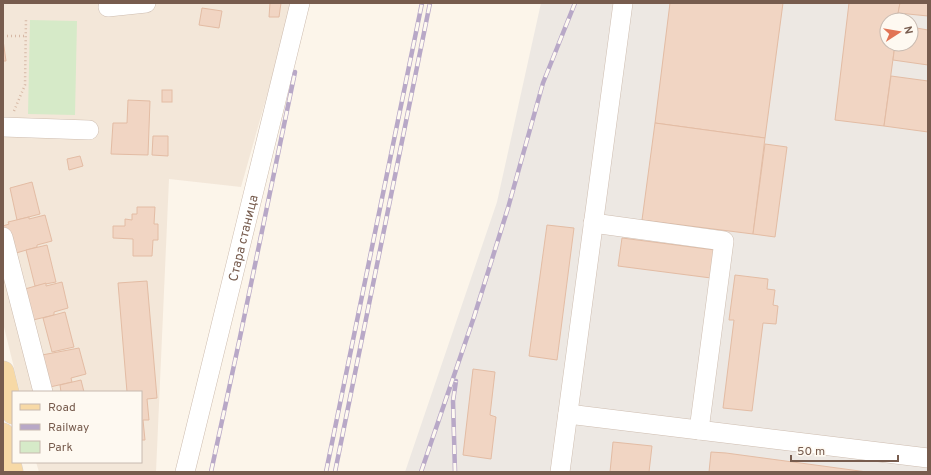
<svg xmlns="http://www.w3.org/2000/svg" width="931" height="475" viewBox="0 0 931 475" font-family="Overpass,sans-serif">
  <rect width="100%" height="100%" fill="#fcf5ea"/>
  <path fill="#f3e7d9" d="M3,3H293L241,187L169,179L156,472H39L36,462H141V392H20L3,323Z"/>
  <path fill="#ede8e3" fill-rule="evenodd" d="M541,3H928V472H405L497,202ZM887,20H911V44H887Z"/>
  <path fill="#d6eac8" d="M30,20L77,21L75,115L28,114Z"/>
  <g fill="#f1d5c3" stroke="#e3bca4">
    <path d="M270,3H281L279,17H269Z"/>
    <path d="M670,3H783L765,138L655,123Z"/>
    <path d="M849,3H900L897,20H887V44H895L884,126L835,120Z"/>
    <path d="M900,3H928V16L898,13Z"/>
    <path d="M202,8L222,11L219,28L199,25Z"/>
    <path d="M911,27L928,30V65L893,60L895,44H911Z"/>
    <path d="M3,40L6,61H3Z"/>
    <path d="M891,76L928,81V132L884,126Z"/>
    <rect x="162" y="90" width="10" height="12"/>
    <path d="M128,100L150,101L148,155L111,154L113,123H127Z"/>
    <path d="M655,123L765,138L753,234L642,220Z"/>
    <path d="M153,136H168V156L152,155Z"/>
    <path d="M765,144L787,147L775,237L753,234Z"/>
    <path d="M80,156L83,166L69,170L67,159Z"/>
    <path d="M32,182L40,214L17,220L10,188Z"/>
    <path d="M137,207H155L154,224H158V240H153L152,256H133V239L113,238V226H125V219L132,220V214H137Z"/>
    <path d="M45,215L52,241L37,245V247L16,253L10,251L3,226L9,224L8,222L29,217V219Z"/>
    <path d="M547,225L574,228L557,360L529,356Z"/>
    <path d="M622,238L715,250L711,278L618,266Z"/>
    <path d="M47,245L56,282L35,286L26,250Z"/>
    <path d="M735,275L768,279L767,289L775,290L773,305L778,306L776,324L763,323L752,411L723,408L734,320H729Z"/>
    <path d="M147,281L157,398L147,399L149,420H143L145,440H141V392H127L118,283Z"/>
    <path d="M62,282L68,308L54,312V315L33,320L25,289L46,283V286Z"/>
    <path d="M65,312L74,347L52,352L43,318Z"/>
    <path d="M79,348L86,374L71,378L72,382L50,387L42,355Z"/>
    <path d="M473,369L495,372L490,415L496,417L491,459L463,455Z"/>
    <path d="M81,380L84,392H61L60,385Z"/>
    <path d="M613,442L652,446L649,472H610Z"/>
    <path d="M711,452L726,453L867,472H709Z"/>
  </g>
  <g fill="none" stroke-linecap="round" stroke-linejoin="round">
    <defs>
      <g id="minor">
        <path d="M108,7L146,3"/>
        <path d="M3,127L89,130"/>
        <path d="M593,223L724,241L699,430"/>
        <path d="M3,237L43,392"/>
        <path d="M568,414L928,458"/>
        <path id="s1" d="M185,472L300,3"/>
        <path d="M560,472L623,3"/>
      </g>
      <g id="major">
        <path d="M3,372L13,413"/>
        <path d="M3,434L12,472"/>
      </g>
    </defs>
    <use href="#minor" stroke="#cebdb0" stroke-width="20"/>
    <use href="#major" stroke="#d9d1cd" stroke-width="23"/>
    <g stroke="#d6b8a5" stroke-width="2.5" stroke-dasharray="1 3" stroke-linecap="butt">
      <path d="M3,36H26"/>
      <path d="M14,111L25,85L26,18"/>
    </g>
    <use href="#minor" stroke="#fff" stroke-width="19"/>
    <use href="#major" stroke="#f7d9a6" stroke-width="22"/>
    <defs>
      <g id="rail">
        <path d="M211,472L239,342L295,72"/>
        <path d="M326,472L422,3"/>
        <path d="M335,472L430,3"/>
        <path d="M421,472L474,317L508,208L543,83L575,3"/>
        <path d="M455,472L453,401L456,381"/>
      </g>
    </defs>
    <use href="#rail" stroke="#b8a8c7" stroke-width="4.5"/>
    <use href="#rail" stroke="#fef9f1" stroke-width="3" stroke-dasharray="9" stroke-linecap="butt"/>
  </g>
  <g text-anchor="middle" stroke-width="3" stroke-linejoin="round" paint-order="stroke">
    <g font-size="13" fill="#775c4e" stroke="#fef9f1">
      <text dy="5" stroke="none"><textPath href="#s1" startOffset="241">Стара станица</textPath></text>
    </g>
  </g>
  <rect width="931" height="475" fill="none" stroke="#775c4e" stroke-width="8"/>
  <rect x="12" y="391" width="130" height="72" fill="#fef9f1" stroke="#c8bab0"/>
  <rect x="20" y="404" width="20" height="6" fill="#f7d9a6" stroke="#c8bab0"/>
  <text x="48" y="411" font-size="12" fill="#775c4e">Road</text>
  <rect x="20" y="424" width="20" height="6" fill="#b8a8c7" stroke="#c8bab0"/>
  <text x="48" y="431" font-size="12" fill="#775c4e">Railway</text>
  <rect x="20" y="441" width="20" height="12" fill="#d6eac8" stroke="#c8bab0"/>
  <text x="48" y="451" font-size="12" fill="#775c4e">Park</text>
  <g transform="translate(899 32) rotate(78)"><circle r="19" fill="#fef9f1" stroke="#c8bab0"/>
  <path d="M0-3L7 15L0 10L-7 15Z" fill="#e17455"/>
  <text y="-6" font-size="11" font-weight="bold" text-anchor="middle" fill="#775c4e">N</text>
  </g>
  <path d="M791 455v6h107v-6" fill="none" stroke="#775c4e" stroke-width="2"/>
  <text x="797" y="455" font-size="12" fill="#775c4e" stroke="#fef9f1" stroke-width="3" paint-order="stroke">50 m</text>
</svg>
